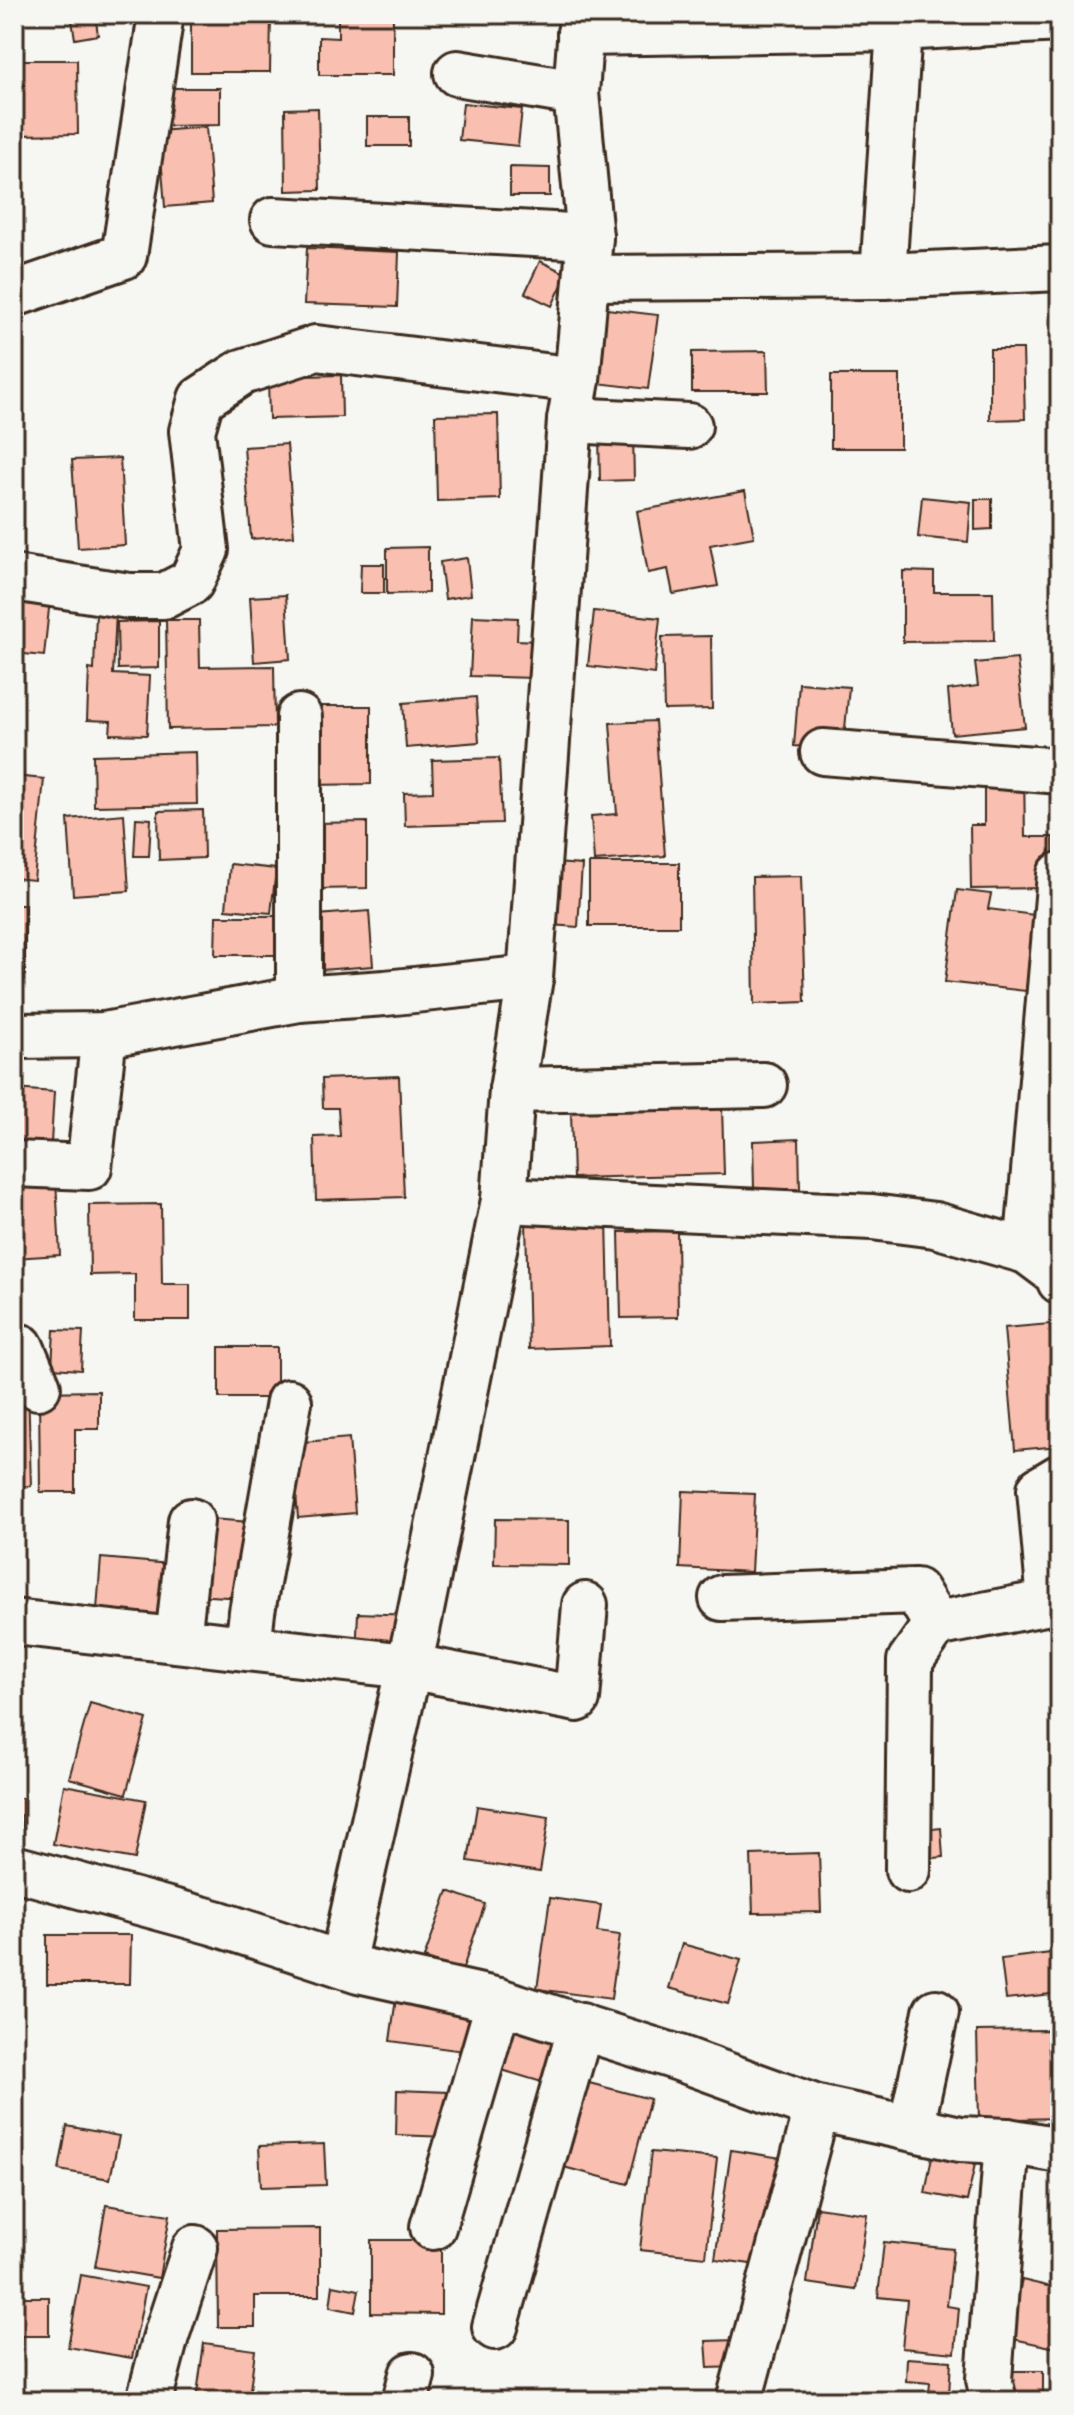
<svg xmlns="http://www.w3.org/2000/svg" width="1074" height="2415" viewBox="0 0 1074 2415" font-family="'Gochi Hand',sans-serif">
  <rect width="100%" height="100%" fill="#f6f6f2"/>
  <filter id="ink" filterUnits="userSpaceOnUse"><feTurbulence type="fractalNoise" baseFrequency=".0125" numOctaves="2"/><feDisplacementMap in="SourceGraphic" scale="16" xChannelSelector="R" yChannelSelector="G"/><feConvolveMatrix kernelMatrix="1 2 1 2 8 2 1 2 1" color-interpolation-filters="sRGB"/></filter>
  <g filter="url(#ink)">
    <g fill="#f9bfb0" stroke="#3b2a1e" stroke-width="2">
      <path d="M71,14H95L98,35L75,39Z"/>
      <path d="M191,14H271L270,72H191Z"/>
      <path d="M338,14H393V75H319V37L338,38Z"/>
      <path d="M14,60H77L78,134L14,135Z"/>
      <path d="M165,88H220V125L165,126Z"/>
      <path d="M463,103L522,109L518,146L459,140Z"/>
      <path d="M318,108L320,190L286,191L285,109Z"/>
      <rect x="367" y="117" width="42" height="29"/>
      <path d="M206,127L212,203L165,207L159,131Z"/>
      <path d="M510,167L550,168V196H510Z"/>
      <path d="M307,248L399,252L397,307L304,304Z"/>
      <path d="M540,261L567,274L552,306L525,293Z"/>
      <path d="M607,309L658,315L648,389L597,383Z"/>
      <path d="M990,349H1023L1025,419L990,420Z"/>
      <path d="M767,351L768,392H692V352Z"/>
      <path d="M341,375L342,417L269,419L268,377Z"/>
      <rect x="831" y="375" width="69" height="73"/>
      <path d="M498,414L500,499L437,501L435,415Z"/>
      <path d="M599,434H633L634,480L600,481Z"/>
      <path d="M287,444L294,536L251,539L244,447Z"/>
      <path d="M120,458L125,545L78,548L72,460Z"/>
      <path d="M745,491L754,537L710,545L718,586L673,594L668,569L648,573L637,511Z"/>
      <path d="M922,497L971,502L968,542L918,537Z"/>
      <path d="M975,499H992V529L975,530Z"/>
      <path d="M428,547V593L387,594V548Z"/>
      <path d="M467,558L471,595L445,599L440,562Z"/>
      <path d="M361,564H384V593H360Z"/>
      <path d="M903,571L934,572V592H993L994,641L903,642Z"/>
      <path d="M286,595L290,659L254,662L250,597Z"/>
      <path d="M14,597L50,599L44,656L14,653Z"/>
      <path d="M96,611L116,612L113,674L150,676L147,735L110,734L111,721L87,720L89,669L94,670Z"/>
      <path d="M594,611L660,618L654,674L588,666Z"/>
      <path d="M473,616L518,618L517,640L537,641L535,678L470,676Z"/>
      <path d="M166,620H199L200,667L274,666L275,727L168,729Z"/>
      <path d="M159,621V668L118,669L117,622Z"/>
      <path d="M711,636L712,709L664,710L662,637Z"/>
      <path d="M1017,659L1025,727L952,734L948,690L978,686L975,663Z"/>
      <path d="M799,683L849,687L843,750L794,746Z"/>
      <path d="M476,697L479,742L406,748L403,703Z"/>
      <path d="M311,706H371V784L312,785Z"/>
      <path d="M655,721L665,856L594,861L591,816L617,814L610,723Z"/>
      <path d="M196,752L197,804L94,806L93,755Z"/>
      <path d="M499,758L502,823L405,826L404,793L433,792L432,760Z"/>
      <path d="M1024,770L1025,837H1053L1054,888L971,889L970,825H984V771Z"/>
      <path d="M14,776L44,779L34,880L14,878Z"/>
      <path d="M203,810L204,858L159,860L158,811Z"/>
      <path d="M124,814L129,891L73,895L68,819Z"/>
      <path d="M136,818L151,819L149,856H134Z"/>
      <path d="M367,822V888L317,889L316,823Z"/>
      <path d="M555,863L582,865L578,927L550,925Z"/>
      <rect x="589" y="863" width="90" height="63"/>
      <path d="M230,864L276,869L271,913L226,909Z"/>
      <path d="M801,876L805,1002L754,1004L752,877Z"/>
      <path d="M957,890L991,894L988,909L1035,915L1026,991L945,982Z"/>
      <rect x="14" y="905" width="11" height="70"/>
      <path d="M369,911L373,966L321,970L317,915Z"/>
      <path d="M216,916H281L280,955H215Z"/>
      <path d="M399,1076L404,1197L316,1200L314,1137L340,1136L338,1108H323L322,1079Z"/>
      <path d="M14,1089L54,1092L50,1160L14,1157Z"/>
      <path d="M722,1107L724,1174L573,1178L571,1112Z"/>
      <path d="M799,1139L800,1189L754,1190L753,1141Z"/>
      <path d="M56,1180L60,1255L14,1258V1182Z"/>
      <path d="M161,1204L162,1284H190V1320H135V1274L90,1275L89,1205Z"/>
      <path d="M607,1219L610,1346L529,1349L526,1221Z"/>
      <path d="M677,1231L678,1317L621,1318L619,1232Z"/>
      <path d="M1050,1324L1060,1446L1015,1450L1004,1328Z"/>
      <path d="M54,1330L83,1331L81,1370L52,1368Z"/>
      <rect x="219" y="1347" width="58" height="51"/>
      <path d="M14,1386H28L31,1486L14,1487Z"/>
      <path d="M99,1391V1429H75V1492H40L39,1392Z"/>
      <path d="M349,1438L355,1513L298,1518L292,1443Z"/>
      <path d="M683,1491L755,1494L751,1572L680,1568Z"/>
      <path d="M196,1518L251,1522L246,1598L191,1595Z"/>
      <path d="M495,1519L569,1520V1565L494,1564Z"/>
      <path d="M101,1558L170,1564L164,1628L96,1622Z"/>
      <path d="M358,1613L412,1615L410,1657L356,1655Z"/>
      <path d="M14,1633H18L20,1695H14Z"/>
      <path d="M90,1703L147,1719L126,1794L69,1778Z"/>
      <path d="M64,1785L146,1800L135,1859L53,1844Z"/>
      <path d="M14,1798H22V1836L14,1837Z"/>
      <path d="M477,1806L549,1817L540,1872L468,1861Z"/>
      <path d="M941,1828L943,1857L925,1859L922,1830Z"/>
      <path d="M819,1853L821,1912L753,1913L751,1855Z"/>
      <path d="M448,1891L485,1904L462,1971L424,1958Z"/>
      <path d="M550,1898L601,1905L597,1932L620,1935L611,1999L537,1989Z"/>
      <path d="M47,1935H131L130,1984H47Z"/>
      <path d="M682,1944L741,1960L728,2004L669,1988Z"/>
      <path d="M1060,1952V1993L1006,1999L1001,1959Z"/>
      <path d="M396,1998L485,2010L478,2053L390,2041Z"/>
      <path d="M509,2020L566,2037L552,2085L495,2068Z"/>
      <path d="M1048,2030L1049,2054H1060V2118L979,2120L977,2031Z"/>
      <path d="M574,2079L650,2099L628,2184L552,2164Z"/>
      <path d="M397,2090L449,2092L447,2137L396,2135Z"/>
      <path d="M67,2126L119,2136L110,2179L59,2170Z"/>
      <path d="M324,2144L326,2185L261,2187L259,2146Z"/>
      <path d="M731,2150L788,2159L772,2267L715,2259Z"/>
      <path d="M651,2152L717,2158L706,2257L640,2250Z"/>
      <path d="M932,2156L975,2164L967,2201L925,2193Z"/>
      <path d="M106,2205L170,2215L159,2278L95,2267Z"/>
      <path d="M817,2207L867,2214L856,2290L807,2283Z"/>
      <path d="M320,2228V2296H255V2327H218L217,2229Z"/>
      <path d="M371,2240H441V2314L371,2313Z"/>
      <path d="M884,2242L953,2249L947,2306L959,2308L955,2353L902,2348L907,2300L878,2297Z"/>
      <path d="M81,2275L146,2287L132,2358L68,2347Z"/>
      <path d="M1022,2280L1060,2289V2349L1009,2338Z"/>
      <path d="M333,2285L359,2290L355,2312L330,2307Z"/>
      <path d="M14,2297H49V2336H22L21,2361H14Z"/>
      <path d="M737,2340L738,2367L708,2368L706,2341Z"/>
      <path d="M204,2343L255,2350L250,2390L279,2393L277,2401H196Z"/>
      <path d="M907,2358L951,2361L949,2395L929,2393L930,2383L906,2381Z"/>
      <path d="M1009,2371H1043V2401H1008Z"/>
    </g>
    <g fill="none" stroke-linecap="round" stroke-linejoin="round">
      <defs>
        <g id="street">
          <path d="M580,33L899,28L1060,19"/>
          <path d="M457,73L576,93"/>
          <path d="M273,220L590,237"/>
          <path d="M883,276L899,28"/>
          <path d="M587,278L883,276L1060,268"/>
          <path d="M14,294L124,256L161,14"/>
          <path d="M570,420L689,426"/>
          <path d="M14,578L129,596H164L191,582L206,550L192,431L201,399L242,372L316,348L577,380"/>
          <path d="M299,717V999"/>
          <path d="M823,752L1060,771"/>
          <path d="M14,1036L104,1035L299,999L385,993L530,978"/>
          <path d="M512,1090L764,1085"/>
          <path d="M14,1164L89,1167L104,1035"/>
          <path d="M504,1200L872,1217L935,1225L1027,1251L1059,1275L1060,1281"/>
          <path d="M1027,1251L1060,875"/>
          <path d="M14,1346L21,1347L38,1387"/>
          <path d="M722,1598L916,1591L936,1624"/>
          <path d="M14,1622L408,1666L577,1699L585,1605"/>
          <path d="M178,1640L191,1521"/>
          <path d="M248,1647L252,1612L289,1402"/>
          <path d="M14,1868L216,1923L359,1970L499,2001L679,2058L817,2108L960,2139L1007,2141L1060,2150"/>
          <path d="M908,1870L910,1661L936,1624L1050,1602L1040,1489L1060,1477"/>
          <path d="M342,1964L417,1630L504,1200L512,1090L530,978L570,420L577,380L590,237L576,93L582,14"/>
          <path d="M911,2128L936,2012"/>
          <path d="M433,2227L499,2001"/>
          <path d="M495,2327L581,2026"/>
          <path d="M149,2401L166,2336L195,2248"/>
          <path d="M405,2401L412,2375"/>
          <path d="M739,2401L817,2108"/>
          <path d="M994,2401L989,2379L1007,2141"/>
        </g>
      </defs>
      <use href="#street" stroke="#3b2a1e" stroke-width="50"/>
      <use href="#street" stroke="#f6f6f2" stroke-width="44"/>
    </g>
  </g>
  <rect width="1074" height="2415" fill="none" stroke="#f6f6f2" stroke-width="48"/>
  <rect x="24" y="24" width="1026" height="2367" fill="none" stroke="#3b2a1e" stroke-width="3" filter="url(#ink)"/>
</svg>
